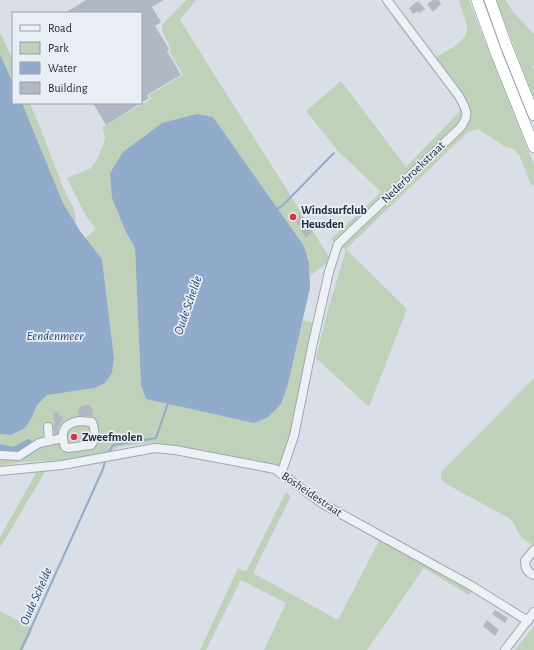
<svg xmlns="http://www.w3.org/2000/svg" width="534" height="650" viewBox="0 0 534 650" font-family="'Alegreya Sans',sans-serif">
  <rect width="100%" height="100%" fill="#dadfe7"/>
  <g fill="#c0d1ba">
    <path d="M186,0H196L180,20L331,260L310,276L309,263L304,246L213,117L126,232L135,248L141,385L146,399L254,423L267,418L288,384L303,320L314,323L292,428L281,464L277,466L166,444L150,443L119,447L108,452L64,460L22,462L0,466V434L11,435L32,417L37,405L47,395L60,392L112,373L114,358L102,259L85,238L96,229L86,216L67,178L91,168L97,159L104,143L105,137L102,127L151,99L149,95L183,75L169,51L171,49L162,31V25Z"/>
    <path d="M381,0H385L402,23L408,19L436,57C446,51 468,42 467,27C466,19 461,8 459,0H469L534,165V185L532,186L519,155L514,149L504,146L478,129L468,132L346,249L407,309L369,407L316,358L326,316L346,250L331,239L381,192L338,151L306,111L341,81L406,167L460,111L457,102L399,26Z"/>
    <path d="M496,0H506L513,12L534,34V65L532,66L534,70V99Z"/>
    <path d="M0,32L13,60V83L0,54Z"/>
    <path d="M22,103H30C42,131 52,159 63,187C69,202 76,207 76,224L63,203Z"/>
    <path d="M534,378V545L533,546L520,536L513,522L509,518L446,484L441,479V472Z"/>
    <path d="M46,470L0,548V537L37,471Z"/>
    <path d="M286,492L291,496L253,573L338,620L380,539L473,590L469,595L424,568L367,650H264L286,603L241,580L206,650H200L238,568L246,572Z"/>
    <path d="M0,611L33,629L23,650H0Z"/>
    <path d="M534,626V650H515Z"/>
  </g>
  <g fill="#91abcb">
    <path d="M0,54L13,83V103H22L63,203L80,231L102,259L114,358L112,373L105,383L94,388L47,395L37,405L32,417L25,428L11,435L0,434Z"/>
    <path d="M197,114L213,117L304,246L309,263L310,288L288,384L281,404L267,418L254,423L146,399L141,385L135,248L126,232L112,198L110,173L123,152L162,123Z"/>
  </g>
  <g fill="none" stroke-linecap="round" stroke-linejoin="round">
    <g stroke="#91abcb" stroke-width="2">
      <path d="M276,210L283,205L334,153"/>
      <path d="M109,452L113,445L156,438L168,403"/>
      <path d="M21,650L103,469L105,461"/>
    </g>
    <path stroke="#91abcb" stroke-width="6" d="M0,447L14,450L27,443L29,442L31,444"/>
  </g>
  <g fill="#b1b8c4">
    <path d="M86,0H164L152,7L161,22L155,26L169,49L167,51L181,75L147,95L149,98L106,125L93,103H141V13H65Z"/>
    <path d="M433,0H439L441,4L433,12L427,4Z"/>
    <path d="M418,1L425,9L419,13L418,11L413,14L409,8Z"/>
    <path d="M301,215L312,232L306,238L294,219Z"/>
    <path d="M84,405H89L92,408L93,413L92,416H79L78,412L80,407Z"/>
    <path d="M59,412V416H62L63,421L60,422V426H58L57,434H55L53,425H55L53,413Z"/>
    <path d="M495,610L508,618L505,623L492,614Z"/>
    <path d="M487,620L499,630L495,636L483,626Z"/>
  </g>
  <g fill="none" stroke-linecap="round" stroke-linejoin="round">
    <defs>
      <g id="minor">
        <path d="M79,421L92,422C95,429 96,439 91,445L68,448L65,447C60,432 63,424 79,421Z"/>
        <path d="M48,427L49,441"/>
        <path d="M0,455L19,456L39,443L63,438"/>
        <path d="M0,471L62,465L155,448L175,450L275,469L323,504L470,585L528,621"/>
        <path d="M281,474L294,436L312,347L329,272L338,244L460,128C471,114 466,110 459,96L387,0"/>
        <path d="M534,550L525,561C525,568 528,573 534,575"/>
        <path d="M505,650L534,612"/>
      </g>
      <g id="highway">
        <path d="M477,0L497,55L534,147"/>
        <path d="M490,0L506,45L534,115"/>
      </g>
    </defs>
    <use href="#minor" stroke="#9fa6b1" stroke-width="10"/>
    <use href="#highway" stroke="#808b9f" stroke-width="12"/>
    <use href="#minor" stroke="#edf0f5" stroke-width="8"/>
    <use href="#highway" stroke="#fff" stroke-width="11"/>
  </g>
  <g fill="#da3145" stroke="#e9eef4" stroke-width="1.5">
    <circle cx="293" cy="217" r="4"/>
    <circle cx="74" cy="437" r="4"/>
  </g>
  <g text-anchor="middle" stroke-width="3.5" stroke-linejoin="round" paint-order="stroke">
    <g font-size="12" fill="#232c3e" stroke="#e9eef4">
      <text transform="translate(413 172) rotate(-44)" y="4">Nederbroekstraat</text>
      <text transform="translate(312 494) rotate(34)" y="4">Bosheidestraat</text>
    </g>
    <g font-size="12" font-weight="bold" fill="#232c3e" stroke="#e9eef4" text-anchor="start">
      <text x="301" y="214">Windsurfclub<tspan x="301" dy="14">Heusden</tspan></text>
      <text x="82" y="441">Zweefmolen</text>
    </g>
    <g font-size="13" font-style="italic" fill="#2a4975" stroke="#e9eef4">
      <text transform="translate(187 305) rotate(-71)" y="5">Oude Schelde</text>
      <text x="55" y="340">Eendenmeer</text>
      <text transform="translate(35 596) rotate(-66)" y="5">Oude Schelde</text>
    </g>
  </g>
  <rect x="12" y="12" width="130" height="92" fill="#e9eef4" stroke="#9aa0ab"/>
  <rect x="20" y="25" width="20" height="6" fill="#edf0f5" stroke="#9aa0ab"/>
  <text x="48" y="32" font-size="12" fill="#232c3e">Road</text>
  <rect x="20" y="42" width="20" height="12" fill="#c0d1ba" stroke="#9aa0ab"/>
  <text x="48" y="52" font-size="12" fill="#232c3e">Park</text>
  <rect x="20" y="62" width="20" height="12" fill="#91abcb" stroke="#9aa0ab"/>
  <text x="48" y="72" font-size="12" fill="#232c3e">Water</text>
  <rect x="20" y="82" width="20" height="12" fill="#b1b8c4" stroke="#9aa0ab"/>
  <text x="48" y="92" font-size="12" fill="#232c3e">Building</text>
</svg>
